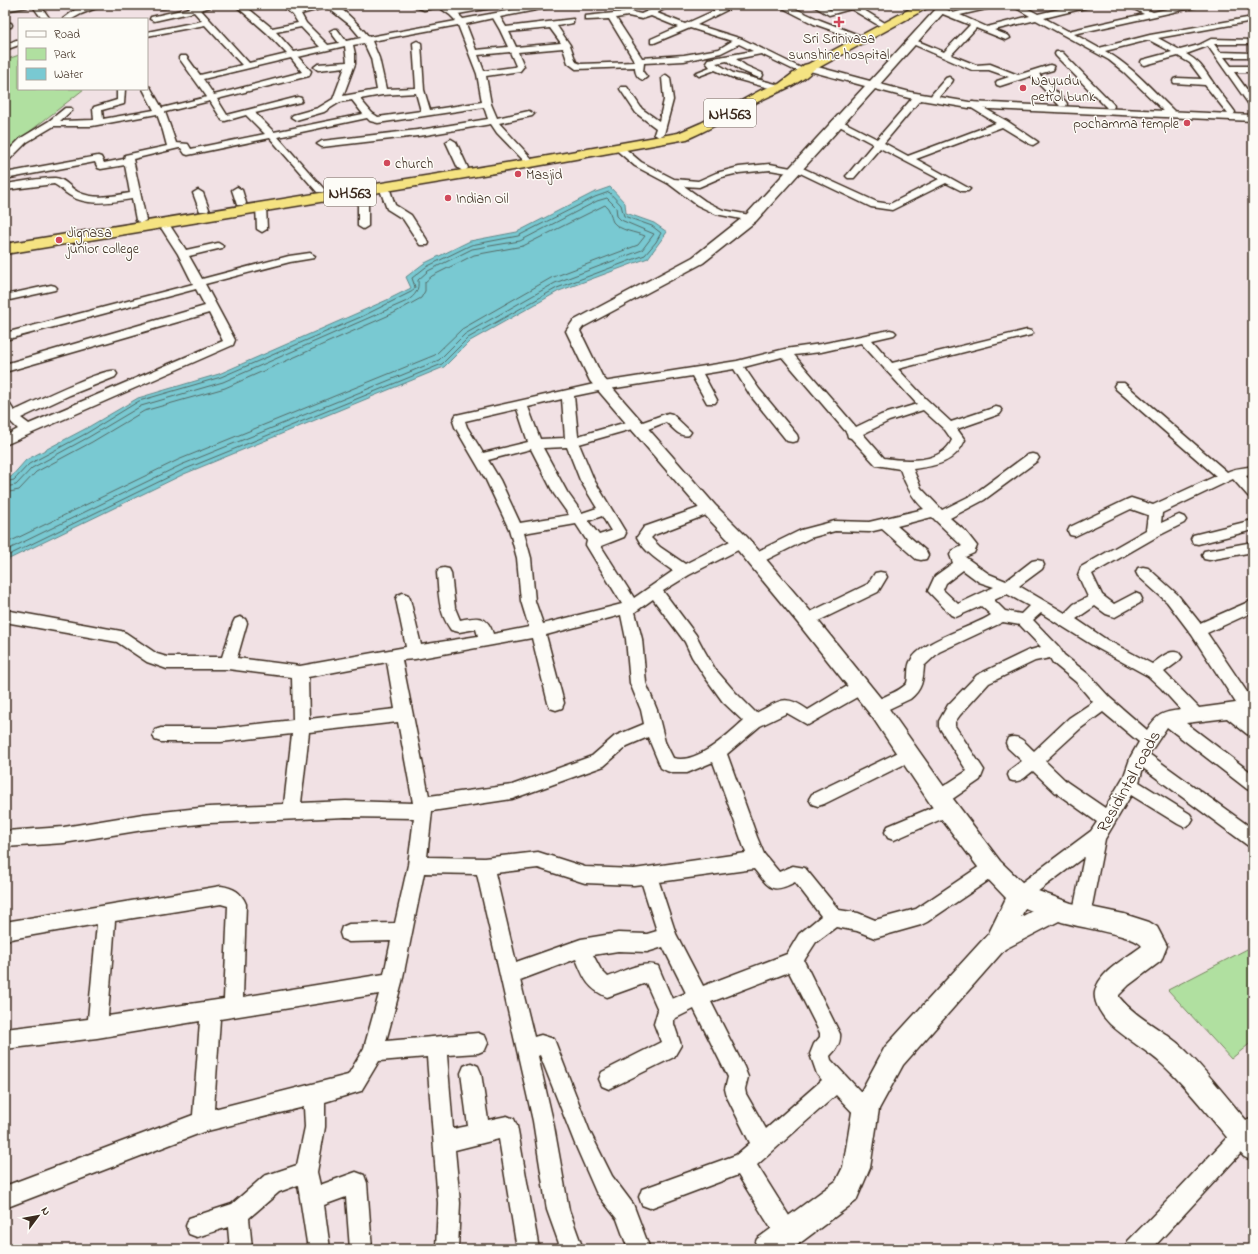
<svg xmlns="http://www.w3.org/2000/svg" width="1258" height="1254" viewBox="0 0 1258 1254" font-family="'Indie Flower',sans-serif">
  <rect width="100%" height="100%" fill="#f1e1e4"/>
  <filter id="ink" filterUnits="userSpaceOnUse"><feTurbulence type="fractalNoise" baseFrequency=".025" numOctaves="2"/><feDisplacementMap in="SourceGraphic" scale="8" xChannelSelector="R" yChannelSelector="G"/><feConvolveMatrix kernelMatrix="1 2 1 2 8 2 1 2 1" color-interpolation-filters="sRGB"/></filter>
  <g filter="url(#ink)">
    <g fill="#b0e0a0" stroke="#76855f">
      <path d="M19,55V89H84L5,151V60Z"/>
      <path d="M1253,946V1041L1231,1059L1168,990Z"/>
    </g>
    <path fill="#79c9d2" stroke="#60898a" d="M610,187L625,203L626,213L654,223L667,232L648,258L559,291L470,341L444,367L184,474L5,561V479L11,477L26,460L85,429L138,398L219,374L387,300L411,288L406,277L423,264L470,241L517,232L593,193Z"/>
    <g fill="none" stroke-linecap="round" stroke-linejoin="round">
      <g stroke="#546a66" stroke-width="1">
        <path d="M5,482L14,480L29,464L87,433L139,401L221,377L363,316L413,291L415,287L412,278L426,267L471,245L518,236L595,197L609,192L621,205L624,216L652,226L661,233L656,242L645,255L557,288L468,338L442,364L183,470L5,557"/>
        <path d="M5,487L16,485L32,468L89,437L141,406L223,382L407,301C416,295 419,290 418,280L428,271L472,249L520,241L597,201L607,198L616,207L617,216L621,220L654,234L642,250L555,283L465,334L439,360L181,465L5,551"/>
        <path d="M5,493L19,490L36,472L92,442L144,411L225,388L394,313L421,298L425,291V282L432,276L474,255L523,246L605,205C611,210 610,216 613,222C620,231 636,232 645,236L638,245L551,278L462,329L435,355L178,460L5,544"/>
      </g>
      <defs>
        <g id="minor">
          <path d="M14,5H31L27,7L5,11V7Z"/>
          <path d="M32,5H40L50,19H42Z"/>
          <path d="M92,5H104L81,14L72,19H63L75,10Z"/>
          <path d="M152,5H172C168,9 156,9 152,5Z"/>
          <path d="M188,5L197,6L216,5L201,10L249,63L287,54L267,33L235,5H244L272,28L298,23L293,15L281,5H290L297,10C308,7 323,2 334,5C342,7 363,29 369,37L456,21L450,15L439,7L424,10L411,5H446L454,10L484,5H501L497,7L458,14L463,19L539,5H555L551,7L500,17L506,27L573,19V23L557,26L570,45L576,62L581,64L635,62L609,19L588,20H585V16L624,12V5H632V12L641,14L662,5H672L657,13L685,24L727,5H737L697,25L742,39L801,68L800,70H794L761,54L736,59L746,66L762,73L763,75L762,77L759,78L740,70L727,61L716,63L733,73L776,84L777,86L773,89L736,79L715,70L699,76L695,73L710,67L706,62L708,59L753,51L739,44L721,53L684,61L644,63L643,72L647,77L643,80C637,78 635,73 635,67L576,69L568,63L563,48L518,52L524,66L520,71L486,76L491,104L497,118L529,111L534,114L532,116L499,123L534,161L536,163L534,165H528L497,133L491,124L426,135L322,147L317,144L322,141L426,129L488,119L484,107L378,123L370,121L367,118L278,137L323,188L325,190L323,192H317L270,138L188,155L185,154L181,148H179L133,159L146,220L141,223L136,220L132,199C111,202 88,207 69,195C64,192 60,187 54,184L5,190V184C21,182 39,178 55,178C64,178 70,188 78,192C95,200 113,196 130,193L125,165L101,169L98,168L95,162L5,179V173L98,156L101,157L104,163L124,159L125,155L167,146L163,131L157,114L92,126H54L27,142L8,161L5,162V154L21,138L49,121L65,108H71L72,110L60,121L94,120L93,109L94,107L117,100V89H125L124,104L102,110L103,119L154,110L143,89H147V86L150,87L162,108L207,97L179,58L180,56H186L200,75L242,65L205,25L147,36V32L202,21L194,12L154,21L150,19L151,17L190,8ZM327,7L350,25L361,38L346,41L337,29H334L330,31L339,43L328,45L306,23L301,14ZM628,16L642,19L651,16L678,27L651,39V43H654L690,28L732,41L719,49L684,55L642,58L616,18ZM493,18L500,30L508,47L476,50L466,24ZM458,25L477,74L482,102L430,110L424,90L421,43L417,41L413,43L416,88L386,89L379,58L372,41ZM301,27L320,47L294,52L276,32ZM550,28L561,43L516,47L509,32ZM364,43L371,58L377,90L343,96L355,64V54L353,45ZM345,46L347,62L318,64L314,67L318,70L345,67L333,99L318,108L293,115L291,117L296,120L324,112L340,102L352,100L363,114L274,132L255,113L301,102L302,100L301,98L298,97L227,115L217,99L309,76L311,71L298,57ZM510,52L516,66L514,67L484,71L478,55ZM291,58L302,72L214,95L203,79ZM416,93L421,111L378,117L372,113L360,99L382,95ZM210,101L222,120L225,121L246,115L265,134L191,149L188,144L176,143L165,112Z"/>
          <path d="M777,5H787L820,20L861,36L860,38H854L814,24Z"/>
          <path d="M812,5H821L830,10L846,5H861L859,7L885,23L884,25H878L851,9L829,15Z"/>
          <path d="M904,5H914L916,7L912,9Z"/>
          <path d="M983,5H996L995,7L960,15L987,27L1030,16L1011,5H1021L1038,14L1076,5H1090L1089,7L1044,18L1068,31L1144,14L1126,5H1137L1153,12L1185,5H1200L1196,7L1074,34L1099,48L1150,35L1253,17V21L1158,38L1180,50L1199,45L1211,39L1253,40V44H1214L1220,52L1253,53V57H1224L1231,66H1253V72H1234L1253,98V107L1250,106L1208,46L1186,54C1200,62 1203,68 1212,81C1219,92 1228,102 1235,112L1234,114H1228L1205,85L1174,83L1173,81L1174,79L1177,78L1202,79L1190,63L1178,56L1145,65L1142,64L1141,62L1142,60L1172,52L1149,40L1105,51C1132,66 1153,91 1175,112L1177,114L1175,116H1169L1124,72L1109,60L1036,20L994,30L1009,36L1010,38L1006,40L976,28L951,55L976,65L990,64L1018,75L1050,65L1053,66L1054,68L1053,70L1039,74L1066,102L1067,104L1066,106H1060L1031,76L1000,86L997,85L996,83L997,81L1009,77L989,70H972L908,42L909,40H915L944,52L970,25L938,12V8H944L953,13Z"/>
          <path d="M5,23H11L12,25L11,27H5Z"/>
          <path d="M16,40H19V45L5,50V45Z"/>
          <path d="M1056,52H1062L1113,104L1114,106L1113,108H1107L1056,56L1055,54Z"/>
          <path d="M666,75L670,78L673,100L664,134L659,137L654,134L656,128L636,113L620,89L621,87H627L642,109L659,121L664,100L662,78Z"/>
          <path d="M949,77L953,80L952,82L938,98H932L931,96L932,94L946,78Z"/>
          <path d="M918,94L922,97L921,99L884,143L908,156L996,123L970,107L969,105L970,103L973,102L1007,121L1038,142L1033,145L1030,144L1002,127L916,159L970,189L968,191H962L946,183L892,210L871,207L798,172L794,174L770,170L739,173L722,177L699,187L684,186L705,201L723,210L755,216L756,218L755,220L751,221L716,214L697,205L669,184L635,166L614,148L619,145L622,146L641,162L674,179L698,181L716,173L739,167L770,164L791,168L796,165L877,202L890,204L939,179L880,148L854,178H848L846,176L848,174L873,144L832,122L834,120H840L877,139L915,95Z"/>
          <path d="M451,139L456,142L468,168L466,170L463,171L458,168L446,142Z"/>
          <path d="M384,184L389,187L395,205L411,215L429,243L428,245H420L403,219L387,209L379,187Z"/>
          <path d="M237,187L242,190L246,203L245,205H237L232,190Z"/>
          <path d="M363,187L368,190V226L363,229L358,226V190Z"/>
          <path d="M198,190L203,193L209,209L208,211H200L199,209L193,193Z"/>
          <path d="M261,203L266,206L267,229L262,232L257,229L256,206Z"/>
          <path d="M163,220L167,221L186,250L218,243L223,246L222,248L189,256L202,279L289,256L310,253L315,256L314,258L290,262L205,284L235,340L233,345L5,445V436L18,429L5,416V402L9,403L14,411C30,404 103,368 115,371L117,374L115,377L70,395L21,418L29,424L223,341L209,313L5,372V364L205,306L196,289L5,340V333L193,284L178,254L158,223Z"/>
          <path d="M51,285L55,286L57,288L55,290L5,301V295Z"/>
          <path d="M890,330L894,331L896,333L894,335L872,340L892,363L1027,330L1031,331L1033,333L1031,335L898,369L925,398L951,422L996,407L1000,408L1002,411L1000,414L957,429L965,440C955,463 936,466 913,469L921,488L942,510L974,494L1027,455L1032,454L1037,455L1039,458L1037,461L984,500L950,518L966,532L977,546L974,553L965,557L989,574L1006,581L1032,561L1037,560L1042,561L1044,565L1042,569L1019,586L1065,613L1074,604L1088,597L1078,575L1081,567L1146,530L1148,515L1131,509L1075,536L1070,535L1068,531L1070,527L1126,500L1131,498L1153,505L1216,476L1116,389L1114,386L1116,383H1124L1227,472C1234,468 1245,468 1253,466V474L1246,476L1253,484V498L1248,496L1233,479L1162,513L1161,523L1179,515L1184,517L1186,520L1184,523L1158,536L1092,574L1102,595L1114,604L1135,593L1140,595L1142,599L1140,603L1115,617L1106,614L1095,606L1076,619L1107,640L1152,664C1161,658 1169,649 1179,653L1182,657L1179,661L1164,672L1199,708L1236,703L1192,635L1167,602L1138,576L1136,572L1138,568L1143,567L1148,568L1177,594L1200,623L1253,600V612L1207,633L1253,701V715H1247L1253,720V736L1247,734L1227,718L1186,723L1253,774V791L1247,789L1167,727L1149,754L1253,829V847L1247,845L1143,768L1139,782L1190,814L1193,819L1190,824L1184,827L1178,824L1131,795L1105,839L1090,916L1087,922L1081,925L1075,922L1072,916L1084,857L1025,901L1019,904L1013,901L1010,895L1013,889L1091,831L1097,822L1055,792L1033,771C1025,777 1020,784 1010,780L1008,775L1010,770L1022,761L1008,748L1006,743L1008,738C1020,734 1026,744 1034,751L1069,718L1093,702L1076,682L1053,663L1050,658L1035,661L989,683L960,715L955,722V726L984,770L980,780L948,802L953,804L956,809L953,814L894,840L888,838L885,832L888,826L938,805L933,803L931,798L933,793L967,771L939,727V721L948,705L977,675L1027,651L1041,647L1020,625L1003,622L939,652L924,666C923,680 922,690 910,699L876,715L870,713L868,708C874,697 897,695 907,683C909,676 907,668 910,662C919,641 971,628 991,615L981,606L956,617L951,615L928,591L935,576L953,563L950,555L952,551L962,546L932,517L897,526L926,551L928,555L926,559L921,560L916,559L882,529L869,532L835,531L810,538L760,563L755,564L750,563L748,559L750,555L801,530L835,521L869,522L924,509C912,498 905,484 900,469L876,465L851,438L848,437L847,433L782,357L744,367L759,389L797,435L798,438L797,441L792,442L787,441L750,395L734,369L703,374L717,400L715,403H707L692,376L603,390L574,396L578,436L634,420L638,421L640,423L668,413L672,414L691,432L689,435C680,438 673,428 666,422L638,433L634,432L632,429L579,444L594,480L626,533L624,537L601,546L634,598L673,571C659,561 645,553 637,537L644,527L704,506L709,504L714,506L716,509L714,512L654,535L651,538L660,547L685,564L736,538L741,537L746,538L748,542L746,546L689,575L663,591L696,635L704,650L715,669L735,692L756,713C780,701 784,693 808,710L854,682L860,681L866,682L868,687L866,692L808,725L787,713L760,726L727,754L757,837L764,854L779,872L793,866L805,868L839,910L858,913L875,920L916,909L986,862L992,860L998,862L1001,868L998,874L927,922L921,925L875,938L857,931L836,927L816,942L805,959L804,961L840,1034C841,1043 836,1050 830,1056L831,1060L873,1105L876,1112L873,1119L866,1122L859,1119L836,1095L757,1165L796,1227L799,1235L796,1243L788,1246L780,1243L738,1175L650,1208L642,1205L639,1197L642,1189L736,1155L750,1143L727,1097L725,1089L728,1077L694,1009L674,1019V1024L681,1045L674,1057L609,1089L602,1086L599,1079L602,1072L661,1042L654,1024L658,1010L646,983L607,997C587,988 584,978 576,959L520,980L534,1037L541,1035L554,1039L590,1132L612,1176L633,1204L650,1249H628L617,1219L596,1192L575,1144L540,1055L538,1056L553,1121L569,1210L583,1249H561L547,1210L533,1121L477,874L424,873L402,982L386,1041L478,1033L485,1036L488,1043L485,1050L478,1053L447,1055L453,1129L468,1126L461,1073L464,1066L471,1063L478,1066L481,1073L488,1120L507,1116L514,1119L517,1126L539,1249H517L499,1139L455,1150L460,1203L458,1249H436L438,1203L427,1057L379,1061L361,1091L325,1102V1127L317,1172L320,1185L356,1172L364,1175L367,1183L372,1249H350L346,1197L324,1205L330,1249H308L298,1185L279,1192L249,1218L252,1249H230L228,1227L197,1237L189,1234L186,1226L189,1218L232,1204L264,1176L297,1165L305,1127L304,1107L203,1132L5,1208V1186L193,1115L200,1021L97,1038L5,1049V1029L88,1019L97,924L5,940V922L221,886C234,888 241,892 246,904L243,997L384,974L391,941L349,942L342,939L340,933L342,927L349,924L395,923L408,865L414,818L346,817L209,823L143,830L64,843L5,847L6,831L64,827L143,814L209,807L284,804L292,734L221,742H161L155,740L153,735L155,730L161,728H221L293,720L292,677L228,669H167L147,662L117,642L5,622V610L121,631L126,633L157,654L167,657H222L233,623L235,619L240,617L245,619L247,623L237,658L300,666L406,647L396,599L398,595L403,593L408,595L410,599L421,645L478,636L476,629L459,632L451,630C438,612 439,594 437,573L439,569L444,568L449,569L451,573L455,608L460,620C477,617 487,614 493,634L529,627L521,601L517,558L509,529L486,480L455,427L453,421L456,415L603,382L737,361L785,349L821,344ZM861,343L917,404L881,415L856,427L794,355L821,352ZM562,399L565,438L540,439L528,407ZM517,409L528,442L483,453L467,427L465,421ZM923,410L945,430L952,440C941,464 906,461 884,458L863,434L889,421ZM567,447L580,480L597,508L582,513L567,492L543,448ZM531,449L554,494L569,515L520,523L500,480L488,460ZM602,516L611,531L599,535L588,521ZM576,524L587,541L586,545L622,604L543,624L535,601L531,558L524,533ZM963,570L979,582L994,587L958,604L943,590L946,583ZM1007,594L1029,606L1021,614L1005,611L994,600ZM653,599L685,642L692,657L705,677L723,702L743,721C727,735 697,765 673,758L665,742L657,710L646,683L642,639L635,612ZM1041,613L1097,648L1148,676L1161,688L1181,710C1163,712 1157,714 1147,730L1110,698L1088,674L1064,655L1059,647L1033,620ZM621,615L626,639L630,683L641,710L644,724L615,736L592,756L512,785L429,796L402,660L415,659L532,638L548,703L550,708L556,710L562,708L564,703L546,635ZM387,662L395,709L309,719L308,677ZM1103,712L1139,742L1131,756L1124,776L1105,808L1067,782L1045,761L1081,728ZM398,722L413,803L346,801L301,803L309,732ZM648,737L661,768L667,771L673,773H687L713,762L746,853L634,869L585,867L538,852L484,858L427,857L432,811L512,799L604,766L627,746ZM538,868L585,883L634,885L642,884L657,931L647,934L618,933L581,939L516,962L495,873ZM754,869C769,887 771,895 795,882L821,916L799,934L787,954L703,986L676,934L659,882ZM221,904L228,906L224,999L108,1016L115,921ZM663,947L686,993L672,999L658,966C642,960 623,972 608,977L601,970L593,955L618,951L647,952ZM789,972L820,1033V1037L814,1044L810,1054L817,1074L822,1080L766,1129L746,1094L745,1089L748,1077L744,1067L711,1002ZM379,994L364,1048L348,1075L214,1109L220,1019Z"/>
          <path d="M1253,520V530L1198,544L1193,543L1191,539L1193,535Z"/>
          <path d="M1253,542V552L1209,560L1204,559L1202,555L1204,551L1209,550Z"/>
          <path d="M880,572L885,573L887,577L878,592L812,624L807,626L802,624L800,620L802,616L868,584L875,573Z"/>
          <path d="M909,747L915,749L917,754L915,759L824,804L818,806L812,804L809,799L812,794Z"/>
          <path d="M1253,1117V1140L1152,1249H1125L1128,1241L1176,1192L1235,1129L1246,1120Z"/>
        </g>
        <path id="tertiary" d="M937,5H947L946,10L880,84L910,92L969,102L1253,115V121L969,108L909,98L875,89L756,221L703,263L583,327L580,331L602,376L715,505L747,537L811,612L887,706L947,791L1000,861L1027,887L1071,903L1124,914L1149,922L1157,927L1167,946L1161,961L1129,985L1119,995V997C1136,1018 1162,1029 1182,1047C1208,1072 1229,1101 1253,1128V1161L1244,1157C1217,1127 1193,1093 1163,1065C1147,1050 1127,1040 1110,1024C1103,1017 1093,1003 1095,992C1099,971 1127,958 1142,946C1136,935 1075,927 1059,921L1005,949L903,1065L879,1109L870,1168L856,1201L792,1249H753L757,1239L836,1181L843,1167L853,1106L885,1047L989,933L1006,898L984,875L931,805L873,718L797,622L735,547L703,513L590,381L566,331L573,321L693,257L746,215L865,86L806,70L805,68L806,66L810,65L870,81L936,9ZM1025,908L1032,911L1021,917Z"/>
        <path id="trunk" d="M917,5H931L929,7L818,68L814,69C802,83 785,89 770,96C741,109 716,127 687,139L531,167L5,254V244L531,159L678,133L701,123L761,90L779,84L804,65L808,64Z"/>
      </defs>
      <use href="#minor" stroke="#3b2a1e" stroke-width="3"/>
      <use href="#tertiary" stroke="#3b2a1e" stroke-width="3"/>
      <use href="#trunk" stroke="#3b2a1e" stroke-width="3"/>
      <use href="#minor" fill="#fdfcf7" fill-rule="evenodd"/>
      <use href="#tertiary" fill="#fdfcf7" fill-rule="evenodd"/>
      <use href="#trunk" fill="#f5e382" fill-rule="evenodd"/>
    </g>
  </g>
  <g fill="#d1495b" stroke="#fdfcf7" stroke-width="1.5">
    <path d="M837 16h4v4h4v4h-4v4h-4v-4h-4v-4h4z"/>
    <circle cx="1023" cy="88" r="4"/>
    <circle cx="1187" cy="123" r="4"/>
    <circle cx="387" cy="163" r="4"/>
    <circle cx="518" cy="174" r="4"/>
    <circle cx="448" cy="198" r="4"/>
    <circle cx="59" cy="240" r="4"/>
  </g>
  <g text-anchor="middle" stroke-width="3" stroke-linejoin="round" paint-order="stroke">
    <g font-size="14" fill="#3b2a1e" stroke="#fdfcf7" text-anchor="start">
      <text x="839" y="43" text-anchor="middle">Sri Srinivasa<tspan x="839" dy="16">sunshine hospital</tspan></text>
      <text x="1031" y="85">Nayudu<tspan x="1031" dy="16">petrol bunk</tspan></text>
      <text x="1179" y="128" text-anchor="end">pochamma temple</text>
      <text x="395" y="168">church</text>
      <text x="526" y="179">Masjid</text>
      <text x="456" y="203">Indian Oil</text>
      <text x="67" y="237">Jignasa<tspan x="67" dy="16">junior college</tspan></text>
    </g>
    <g fill="#fdfcf7" stroke="#75695f" stroke-width="1">
      <rect x="704" y="99" width="52" height="28" rx="3"/>
      <rect x="324" y="178" width="52" height="28" rx="3"/>
    </g>
    <g font-size="16" font-weight="bold" fill="#3b2a1e">
      <text x="730" y="119">NH563</text>
      <text x="350" y="198">NH563</text>
    </g>
    <g font-size="17" fill="#3b2a1e" stroke="#fdfcf7">
      <text transform="translate(1128 781) rotate(-61)" y="6">Residintal roads</text>
    </g>
  </g>
  <rect width="1258" height="1254" fill="none" stroke="#fdfcf7" stroke-width="20"/>
  <rect x="10" y="10" width="1238" height="1234" fill="none" stroke="#3b2a1e" stroke-width="1.5" filter="url(#ink)"/>
  <rect x="18" y="18" width="130" height="72" fill="#fdfcf7" stroke="#afa8a0"/>
  <rect x="26" y="31" width="20" height="6" fill="#fdfcf7" stroke="#afa8a0"/>
  <text x="54" y="38" font-size="12" fill="#3b2a1e">Road</text>
  <rect x="26" y="48" width="20" height="12" fill="#b0e0a0" stroke="#afa8a0"/>
  <text x="54" y="58" font-size="12" fill="#3b2a1e">Park</text>
  <rect x="26" y="68" width="20" height="12" fill="#79c9d2" stroke="#afa8a0"/>
  <text x="54" y="78" font-size="12" fill="#3b2a1e">Water</text>
  <g transform="translate(38 1216) rotate(58)" stroke="#fdfcf7" stroke-width="3" paint-order="stroke">
  <path d="M0-3L7 15L0 10L-7 15Z" fill="#3b2a1e"/>
  <text y="-6" font-size="11" font-weight="bold" text-anchor="middle" fill="#3b2a1e">N</text>
  </g>
</svg>
